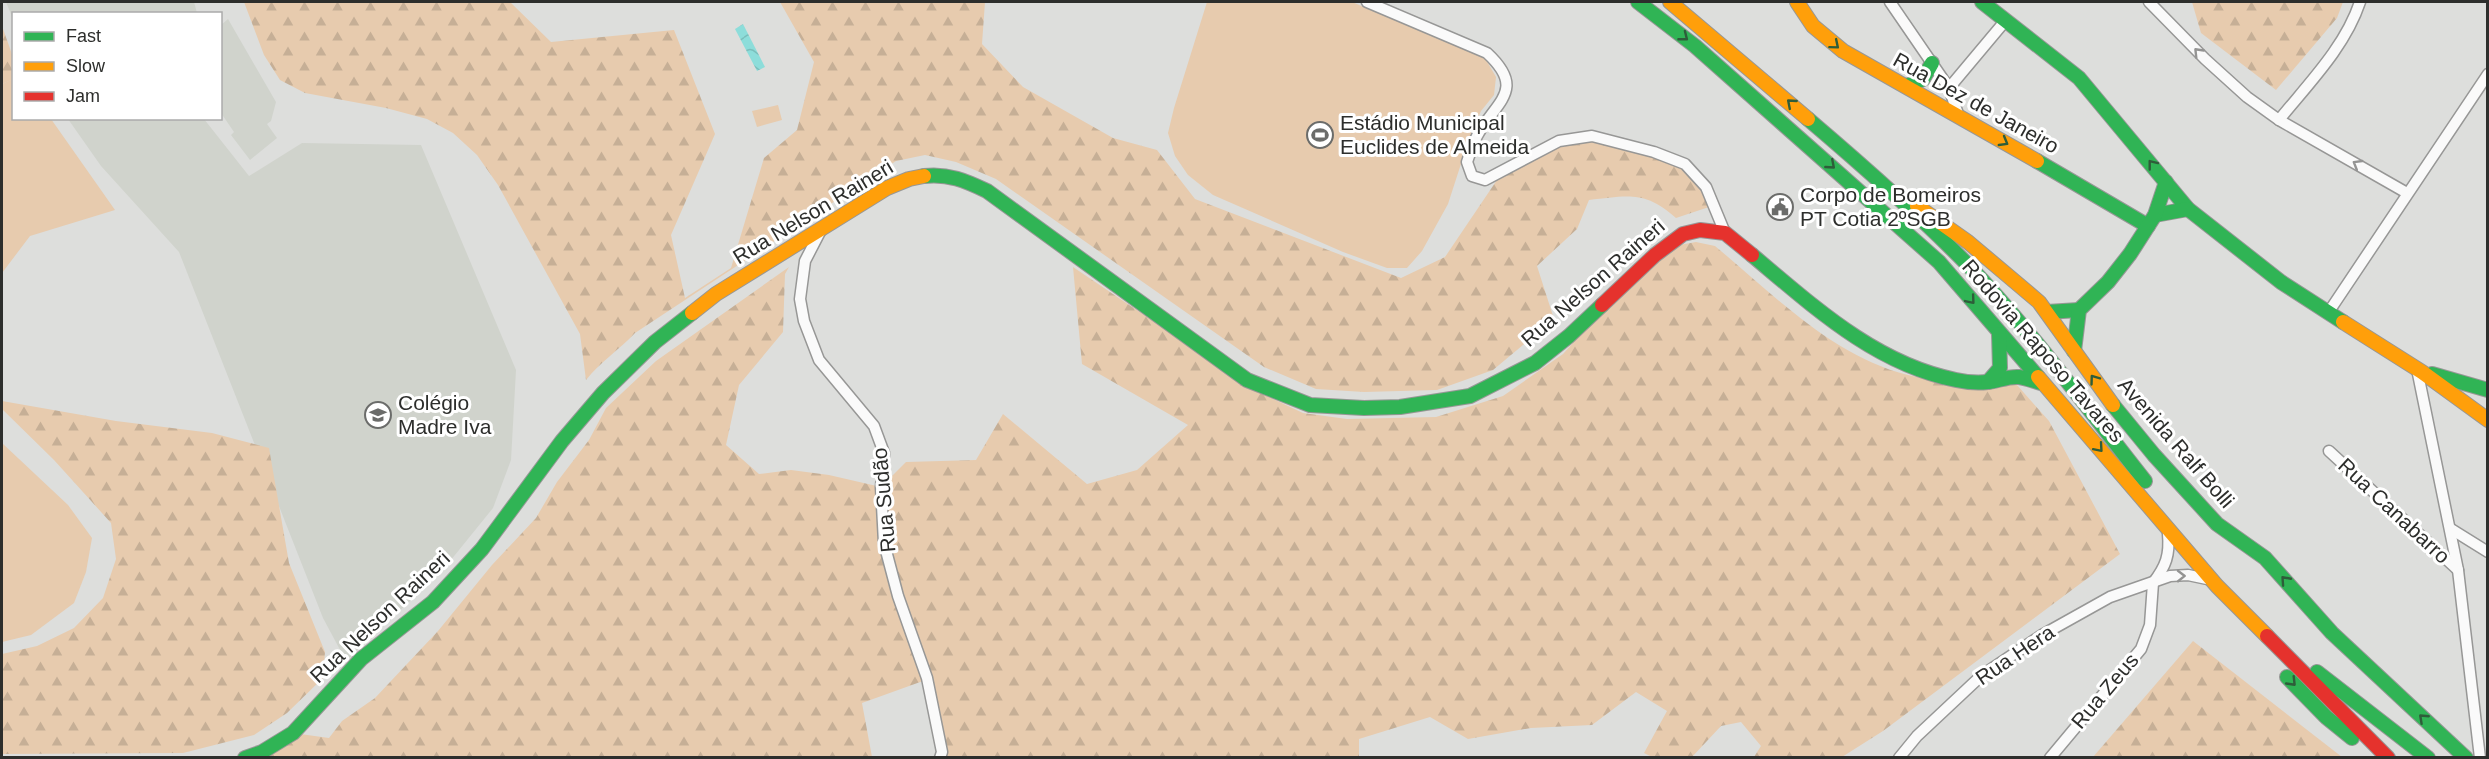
<svg xmlns="http://www.w3.org/2000/svg" width="2489" height="759" viewBox="0 0 2489 759" font-family="Arial,sans-serif">
  <defs>
    <pattern id="forest-firs" width="22" height="20" patternUnits="userSpaceOnUse" patternTransform="scale(1.5)"><rect width="22" height="20" fill="#e7cbae"/><path d="M5 1l3.5 6h-7zM16 11l3.5 6h-7z" fill="#c6af96"/></pattern>
    <pattern id="water-waves" width="16" height="10" patternUnits="userSpaceOnUse" patternTransform="scale(1.5)"><rect width="16" height="10" fill="#8dddda"/><path d="M0 5q4-4 8 0t8 0" fill="none" stroke="#7abebb"/></pattern>
  </defs>
  <rect width="100%" height="100%" fill="#dddedc"/>
  <g fill="#d0d3cc">
    <path d="M6,2H194L197,13L14,14L13,19Z"/>
    <path d="M228,19L276,102L271,121L267,124L277,138L250,160L231,135L234,132L221,113V25Z"/>
    <path d="M68,119H204L249,176L302,143L421,145L516,370L511,460L493,508L442,571L346,661L323,618L179,252L101,166Z"/>
  </g>
  <g fill="#e7cbae">
    <path d="M1207,2H1352L1485,58L1496,77L1494,95L1481,111L1470,136L1448,204L1422,251L1407,268H1387L1343,252L1213,195L1188,175L1175,156L1168,133L1174,108Z"/>
    <path d="M13,79L14,118L51,119L115,210L30,236L2,273V84Z"/>
    <path d="M778,105L782,120L757,127L752,111Z"/>
    <path d="M2,443L68,505L92,538L86,572L74,603L31,635L2,642Z"/>
  </g>
  <g fill="url(#forest-firs)">
    <path d="M244,2H510L551,42L674,30L715,134L671,235L685,298L731,268L764,158L797,130L814,62L780,2H985L982,44L1023,87L1113,138L1157,150L1195,199L1401,278L1445,257L1499,177L1559,144L1591,138L1684,166L1706,189L1709,207L1676,218C1645,190 1627,196 1589,200L1577,229L1537,266L1554,319L1493,370L1437,390L1364,392L1316,389L1264,367L996,179L956,162L925,155L896,161L635,333C619,350 600,362 586,380L580,334L498,185L477,155L453,133L427,119L386,108L305,93L280,80L264,55Z"/>
    <path d="M2192,2H2343L2337,18L2276,90L2201,33Z"/>
    <path d="M2,26L13,57L14,79L2,84Z"/>
    <path d="M1696,242L1715,246C1773,294 1832,356 1908,375C1944,384 1980,384 2017,385L2049,421L2120,554L1883,731L1842,757H1754L1761,746L1741,722L1721,726L1692,757H1652L1644,753L1667,711L1636,692L1592,725L1531,728L1468,739L1430,717L1359,739V757H940L923,681L862,703L872,757L245,758L293,733L329,738L342,721L375,698L438,631L492,565L536,518L557,482L589,440L606,408L656,361L789,267L785,274L783,332L739,385L726,445L759,474L791,470L829,475L881,487L906,462L976,460L1003,414L1087,484L1137,470L1188,425L1082,364L1073,267L1258,392L1303,413L1347,419L1436,417L1503,396L1563,354L1634,275L1679,245Z"/>
    <path d="M2,401L116,421L212,433L269,448L289,563L325,652L323,678L287,713L254,735L183,753L2,754V654L37,646L74,628L103,598L116,559L111,523L54,460L2,409Z"/>
    <path d="M2193,641L2342,757H2093Z"/>
  </g>
  <path fill="url(#water-waves)" d="M743,24L765,67L757,71L735,29Z"/>
  <g fill="none" stroke-linecap="round" stroke-linejoin="round">
    <defs>
      <g id="street">
        <path d="M1367,2L1487,53C1527,90 1496,101 1477,136C1473,144 1470,153 1467,162L1472,176L1485,180L1559,141L1592,136L1654,152L1685,164L1706,187L1725,233"/>
        <path d="M1890,2L1949,88L1958,114"/>
        <path d="M2149,2L2205,59L2247,97L2279,120L2407,193"/>
        <path d="M1949,88L2006,20"/>
        <path d="M2279,120C2309,83 2345,47 2360,2"/>
        <path d="M821,230L805,261L800,299L804,321L819,360L874,426L884,453L881,487L884,543L898,596L927,678L942,752L940,758"/>
        <path d="M2328,313L2488,74"/>
        <path d="M2417,369L2458,570L2480,758"/>
        <path d="M2329,451L2458,570"/>
        <path d="M2451,529L2488,552"/>
        <path d="M2153,583C2166,566 2170,555 2168,534"/>
        <path d="M1899,758L1917,736L1981,676L2042,635L2110,597L2170,576L2188,575L2207,579"/>
        <path d="M2050,758L2141,649L2150,625L2153,583"/>
      </g>
      <g id="fast">
        <path d="M1638,2L1695,46L1939,262L2038,377"/>
        <path d="M1982,2L2079,78L2188,209L2281,282L2343,322"/>
        <path d="M1907,86L1923,79L1932,63"/>
        <path d="M1808,119C1862,165 1916,212 1966,263C2031,330 2087,408 2145,481"/>
        <path d="M2037,161L2148,226"/>
        <path d="M924,176C948,173 966,181 987,191L1247,380L1310,405L1364,408L1400,407L1470,396L1535,363L1569,336L1602,305"/>
        <path d="M2155,215L2188,209"/>
        <path d="M1752,255C1813,306 1875,364 1956,380C1965,382 1978,383 1988,382C1998,381 2008,376 2019,377C2026,378 2034,381 2041,383"/>
        <path d="M2047,312L2079,310"/>
        <path d="M2074,351L2079,310L2108,282L2130,254L2155,215L2166,182"/>
        <path d="M2432,374L2488,390"/>
        <path d="M1988,382L2000,368L1999,334"/>
        <path d="M2113,405L2154,455L2217,524L2265,558L2332,633L2466,758"/>
        <path d="M2317,672L2428,758"/>
        <path d="M2287,677L2326,717L2352,738"/>
        <path d="M245,758L262,752L293,733L361,659L433,602L482,549L562,441L603,393L655,342L692,313"/>
      </g>
      <g id="slow">
        <path d="M1670,2L1808,119"/>
        <path d="M1797,2L1813,26L1843,51L2037,161"/>
        <path d="M1917,206L1968,242L2039,302L2113,405"/>
        <path d="M692,313L716,294L887,188L909,179L924,176"/>
        <path d="M2343,322L2422,372L2488,420"/>
        <path d="M2038,377L2217,586L2267,636"/>
      </g>
      <g id="jam">
        <path d="M1602,305L1655,255L1683,234L1700,230L1725,233L1752,255"/>
        <path d="M2267,636L2388,758"/>
      </g>
    </defs>
    <use href="#street" stroke="#979796" stroke-width="13"/>
    <use href="#fast" stroke="#979796" stroke-width="16"/>
    <use href="#slow" stroke="#979796" stroke-width="16"/>
    <use href="#jam" stroke="#979796" stroke-width="16"/>
    <use href="#street" stroke="#fafafa" stroke-width="10"/>
    <use href="#fast" stroke="#30b455" stroke-width="14"/>
    <use href="#slow" stroke="#ff9f0a" stroke-width="14"/>
    <use href="#jam" stroke="#e5322d" stroke-width="14"/>
  </g>
  <defs><path id="oneway-chevron" d="M-2-3.5L2.5 0L-2 3.5" fill="none" stroke-width="1.6" stroke-linecap="round" stroke-linejoin="round" transform="scale(1.5)"/></defs>
  <g stroke="#2e5d3a">
    <use href="#oneway-chevron" transform="translate(1684 37) rotate(38)"/>
    <use href="#oneway-chevron" transform="translate(1835 45) rotate(40)"/>
    <use href="#oneway-chevron" transform="translate(1791 103) rotate(-139)"/>
    <use href="#oneway-chevron" transform="translate(2004 142) rotate(30)"/>
    <use href="#oneway-chevron" transform="translate(2152 164) rotate(-128)"/>
    <use href="#oneway-chevron" transform="translate(1831 165) rotate(41)"/>
    <use href="#oneway-chevron" transform="translate(1971 300) rotate(50)"/>
    <use href="#oneway-chevron" transform="translate(2094 379) rotate(-126)"/>
    <use href="#oneway-chevron" transform="translate(2099 448) rotate(49)"/>
    <use href="#oneway-chevron" transform="translate(2285 580) rotate(-132)"/>
    <use href="#oneway-chevron" transform="translate(2292 682) rotate(46)"/>
    <use href="#oneway-chevron" transform="translate(2423 718) rotate(-137)"/>
  </g>
  <g stroke="#949493">
    <use href="#oneway-chevron" transform="translate(2198 52) rotate(-134)"/>
    <use href="#oneway-chevron" transform="translate(2357 164) rotate(-149)"/>
    <use href="#oneway-chevron" transform="translate(2181 576) rotate(-1)"/>
  </g>
  <defs>
    <symbol id="stadium-ring" viewBox="-11 -11 22 22"><circle r="9.5" fill="#fff" stroke="#6b6c6a" stroke-width="1.5"/><path d="M0-5a6.5 5 0 1 0 0 10a6.5 5 0 1 0 0-10ZM-3.5-1.8h7v3.6h-7Z" fill="#6b6c6a"/></symbol>
    <symbol id="civic-ring" viewBox="-11 -11 22 22"><circle r="9.5" fill="#fff" stroke="#6b6c6a" stroke-width="1.5"/><path d="M-.6-6.5H3V-4.5H.6V-3L4-1V1h2V6H-6V1h2V-1L-.6-3ZM-1.2 2.5V6h2.4V2.5Z" fill="#6b6c6a"/></symbol>
    <symbol id="school-ring" viewBox="-11 -11 22 22"><circle r="9.5" fill="#fff" stroke="#6b6c6a" stroke-width="1.5"/><path d="M0-5L7-2L0 1L-7-2ZM-4 1L0 2.5L4 1V4Q0 6-4 4Z" fill="#6b6c6a"/></symbol>
  </defs>
  <g fill-rule="evenodd">
    <use href="#stadium-ring" x="1305" y="120" width="30" height="30"/>
    <use href="#civic-ring" x="1765" y="192" width="30" height="30"/>
    <use href="#school-ring" x="363" y="400" width="30" height="30"/>
  </g>
  <g text-anchor="middle" stroke-width="6" stroke-linejoin="round" paint-order="stroke">
    <g font-size="21" fill="#2d2e2c" stroke="#fff">
      <text transform="translate(1976 103) rotate(29)" y="7">Rua Dez de Janeiro</text>
      <text transform="translate(813 212) rotate(-31)" y="7">Rua Nelson Raineri</text>
      <text transform="translate(1593 283) rotate(-41)" y="7">Rua Nelson Raineri</text>
      <text transform="translate(2043 351) rotate(49)" y="7">Rodovia Raposo Tavares</text>
      <text transform="translate(2176 443) rotate(49)" y="7">Avenida Ralf Bolli</text>
      <text transform="translate(884 500) rotate(-95)" y="7">Rua Sudão</text>
      <text transform="translate(2394 511) rotate(43)" y="7">Rua Canabarro</text>
      <text transform="translate(380 617) rotate(-43)" y="7">Rua Nelson Raineri</text>
      <text transform="translate(2015 655) rotate(-34)" y="7">Rua Hera</text>
      <text transform="translate(2105 691) rotate(-50)" y="7">Rua Zeus</text>
    </g>
    <g font-size="21" fill="#2d2e2c" stroke="#fff" text-anchor="start">
      <text x="1340" y="130">Estádio Municipal<tspan x="1340" dy="24">Euclides de Almeida</tspan></text>
      <text x="1800" y="202">Corpo de Bomeiros<tspan x="1800" dy="24">PT Cotia 2ºSGB</tspan></text>
      <text x="398" y="410">Colégio<tspan x="398" dy="24">Madre Iva</tspan></text>
    </g>
  </g>
  <rect width="2489" height="759" fill="none" stroke="#2d2e2c" stroke-width="6"/>
  <rect x="12" y="12" width="210" height="108" fill="#ffffff" stroke="#ababab" stroke-width="1.5"/>
  <rect x="24" y="32" width="30" height="9" fill="#30b455" stroke="#ababab" stroke-width="1.5"/>
  <text x="66" y="42" font-size="18" fill="#2d2e2c">Fast</text>
  <rect x="24" y="62" width="30" height="9" fill="#ff9f0a" stroke="#ababab" stroke-width="1.5"/>
  <text x="66" y="72" font-size="18" fill="#2d2e2c">Slow</text>
  <rect x="24" y="92" width="30" height="9" fill="#e5322d" stroke="#ababab" stroke-width="1.5"/>
  <text x="66" y="102" font-size="18" fill="#2d2e2c">Jam</text>
</svg>
